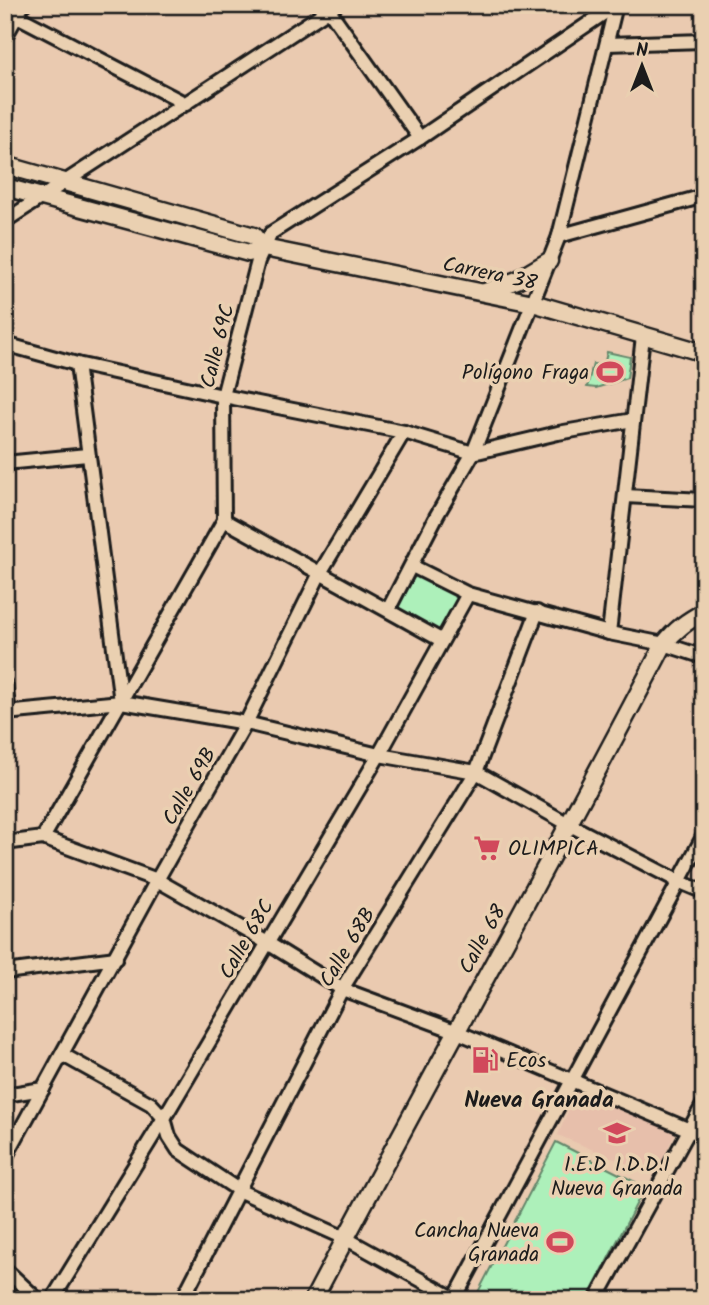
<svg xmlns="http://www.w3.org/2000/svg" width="709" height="1305" viewBox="0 0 709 1305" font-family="Kalam,sans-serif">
  <rect width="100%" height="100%" fill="#eacab0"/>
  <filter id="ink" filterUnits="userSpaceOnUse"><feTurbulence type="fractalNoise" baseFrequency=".0143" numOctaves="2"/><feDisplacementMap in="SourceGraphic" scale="14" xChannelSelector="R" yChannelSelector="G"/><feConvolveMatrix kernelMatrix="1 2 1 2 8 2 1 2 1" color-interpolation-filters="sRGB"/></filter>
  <g filter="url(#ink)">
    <path fill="#e7bfab" d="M577,1090L676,1131L655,1176L558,1135Z"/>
    <g fill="#adf0ba" stroke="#64866b" stroke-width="2">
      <path d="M607,352L630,357L627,378L596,388L587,387L593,364L604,366Z"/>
      <path d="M416,574L462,599L440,634L395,612Z"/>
      <path d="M556,1142L645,1187L587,1300H483L476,1296Z"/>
    </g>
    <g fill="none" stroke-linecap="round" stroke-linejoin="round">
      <defs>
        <g id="street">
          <path d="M320,5L329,10L420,138"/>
          <path d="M17,16L186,104"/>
          <path d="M5,37L23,5"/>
          <path d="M607,44L704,41"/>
          <path d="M5,221L336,5"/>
          <path d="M559,236L704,196"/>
          <path d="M5,344L77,364L223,396L404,432L473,453L558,433L633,420"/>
          <path d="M77,364L121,702"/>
          <path d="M5,463L87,455"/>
          <path d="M625,496L704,500"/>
          <path d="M224,520L441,640"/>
          <path d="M412,566L468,594L609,633L664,644L704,657"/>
          <path d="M388,610L437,515L473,453L559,236L616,5"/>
          <path d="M609,633L643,336"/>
          <path d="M5,684L9,712"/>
          <path d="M5,713L121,702L246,723L379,755L476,772L570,825L680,882L704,892"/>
          <path d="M43,838L224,520L223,396L258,261L271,233L420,138L616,5"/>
          <path d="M5,843L43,838L157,880L266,942L342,989L455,1031L704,1136"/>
          <path d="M5,972L116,958"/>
          <path d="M63,1055L151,1104L164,1118L169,1136L178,1150L240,1191L345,1238L457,1300"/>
          <path d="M5,1095L43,1089"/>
          <path d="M5,1158L157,880L246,723L320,573L404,432"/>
          <path d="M5,1269L38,1300"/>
          <path d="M52,1300L164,1118L379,755L468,594"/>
          <path d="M182,1300L342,989L476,772L537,612"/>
          <path d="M454,1300L704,835"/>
          <path d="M596,1300L704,1103"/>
        </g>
        <g id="secondary">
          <path d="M5,165L254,236L264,248"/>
          <path d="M5,187L249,253L264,248L533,303L704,353"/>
          <path d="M485,292L517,280L549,261"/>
          <path d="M313,1300C428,1080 550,864 664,644C676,629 687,621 704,612"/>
        </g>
      </defs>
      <use href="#street" stroke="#1c1c1c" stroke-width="18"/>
      <use href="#secondary" stroke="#1c1c1c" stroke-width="21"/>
      <use href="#street" stroke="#ead0b1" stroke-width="12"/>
      <use href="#secondary" stroke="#ead0b1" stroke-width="16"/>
    </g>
  </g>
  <defs>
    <symbol id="stadium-bare" viewBox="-9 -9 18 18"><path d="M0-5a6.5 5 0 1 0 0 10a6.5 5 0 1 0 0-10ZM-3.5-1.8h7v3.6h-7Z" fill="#d1495b" stroke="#ead0b1" stroke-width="2.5" paint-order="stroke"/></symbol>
    <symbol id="supermarket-bare" viewBox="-9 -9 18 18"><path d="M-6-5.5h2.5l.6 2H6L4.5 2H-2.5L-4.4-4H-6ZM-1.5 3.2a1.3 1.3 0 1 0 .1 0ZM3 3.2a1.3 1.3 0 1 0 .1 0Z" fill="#d1495b" stroke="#ead0b1" stroke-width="2.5" paint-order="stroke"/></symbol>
    <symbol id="fuel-bare" viewBox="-9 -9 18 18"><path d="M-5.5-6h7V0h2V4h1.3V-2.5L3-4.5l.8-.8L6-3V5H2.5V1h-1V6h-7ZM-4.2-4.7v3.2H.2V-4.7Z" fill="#d1495b" stroke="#ead0b1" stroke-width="2.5" paint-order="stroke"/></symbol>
    <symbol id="school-bare" viewBox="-9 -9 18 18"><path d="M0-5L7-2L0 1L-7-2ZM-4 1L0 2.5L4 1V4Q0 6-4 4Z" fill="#d1495b" stroke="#ead0b1" stroke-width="2.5" paint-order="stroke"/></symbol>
  </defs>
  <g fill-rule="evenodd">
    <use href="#stadium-bare" x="591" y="353" width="38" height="38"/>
    <use href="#supermarket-bare" x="468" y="829" width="38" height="38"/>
    <use href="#fuel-bare" x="466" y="1041" width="38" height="38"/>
    <use href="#school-bare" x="598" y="1114" width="38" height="38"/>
    <use href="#stadium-bare" x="541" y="1223" width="38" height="38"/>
  </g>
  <g text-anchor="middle" stroke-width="7" stroke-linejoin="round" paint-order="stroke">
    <g font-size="21" fill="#1c1c1c" stroke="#ead0b1">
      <text transform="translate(490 273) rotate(12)" y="7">Carrera 38</text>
      <text transform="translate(217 346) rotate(-76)" y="7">Calle 69C</text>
      <text transform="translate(189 786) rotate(-60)" y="7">Calle 69B</text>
      <text transform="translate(246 939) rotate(-60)" y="7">Calle 68C</text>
      <text transform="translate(482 939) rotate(-61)" y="7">Calle 68</text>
      <text transform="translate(347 947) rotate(-59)" y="7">Calle 68B</text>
    </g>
    <g font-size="21" fill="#1c1c1c" stroke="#ead0b1" text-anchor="end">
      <text x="589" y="379">Polígono Fraga</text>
      <text x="508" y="855" text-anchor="start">OLIMPICA</text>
      <text x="506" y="1067" text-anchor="start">Ecos</text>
      <text x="617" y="1171" text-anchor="middle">I.E.D I.D.D.I<tspan x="617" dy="24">Nueva Granada</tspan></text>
      <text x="539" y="1237">Cancha Nueva<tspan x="539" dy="24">Granada</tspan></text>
    </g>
    <g font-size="23" font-weight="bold" fill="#1c1c1c" stroke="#ead0b1">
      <text x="539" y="1107">Nueva Granada</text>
    </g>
  </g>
  <rect width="709" height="1305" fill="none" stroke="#ead0b1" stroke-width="28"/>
  <rect x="14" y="14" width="681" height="1277" fill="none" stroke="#1c1c1c" stroke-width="2.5" filter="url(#ink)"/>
  <g transform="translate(642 66)" stroke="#ead0b1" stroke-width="5" paint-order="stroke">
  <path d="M0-5L12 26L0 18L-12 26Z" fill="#1c1c1c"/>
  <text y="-10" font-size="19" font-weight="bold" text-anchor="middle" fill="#1c1c1c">N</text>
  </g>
</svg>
